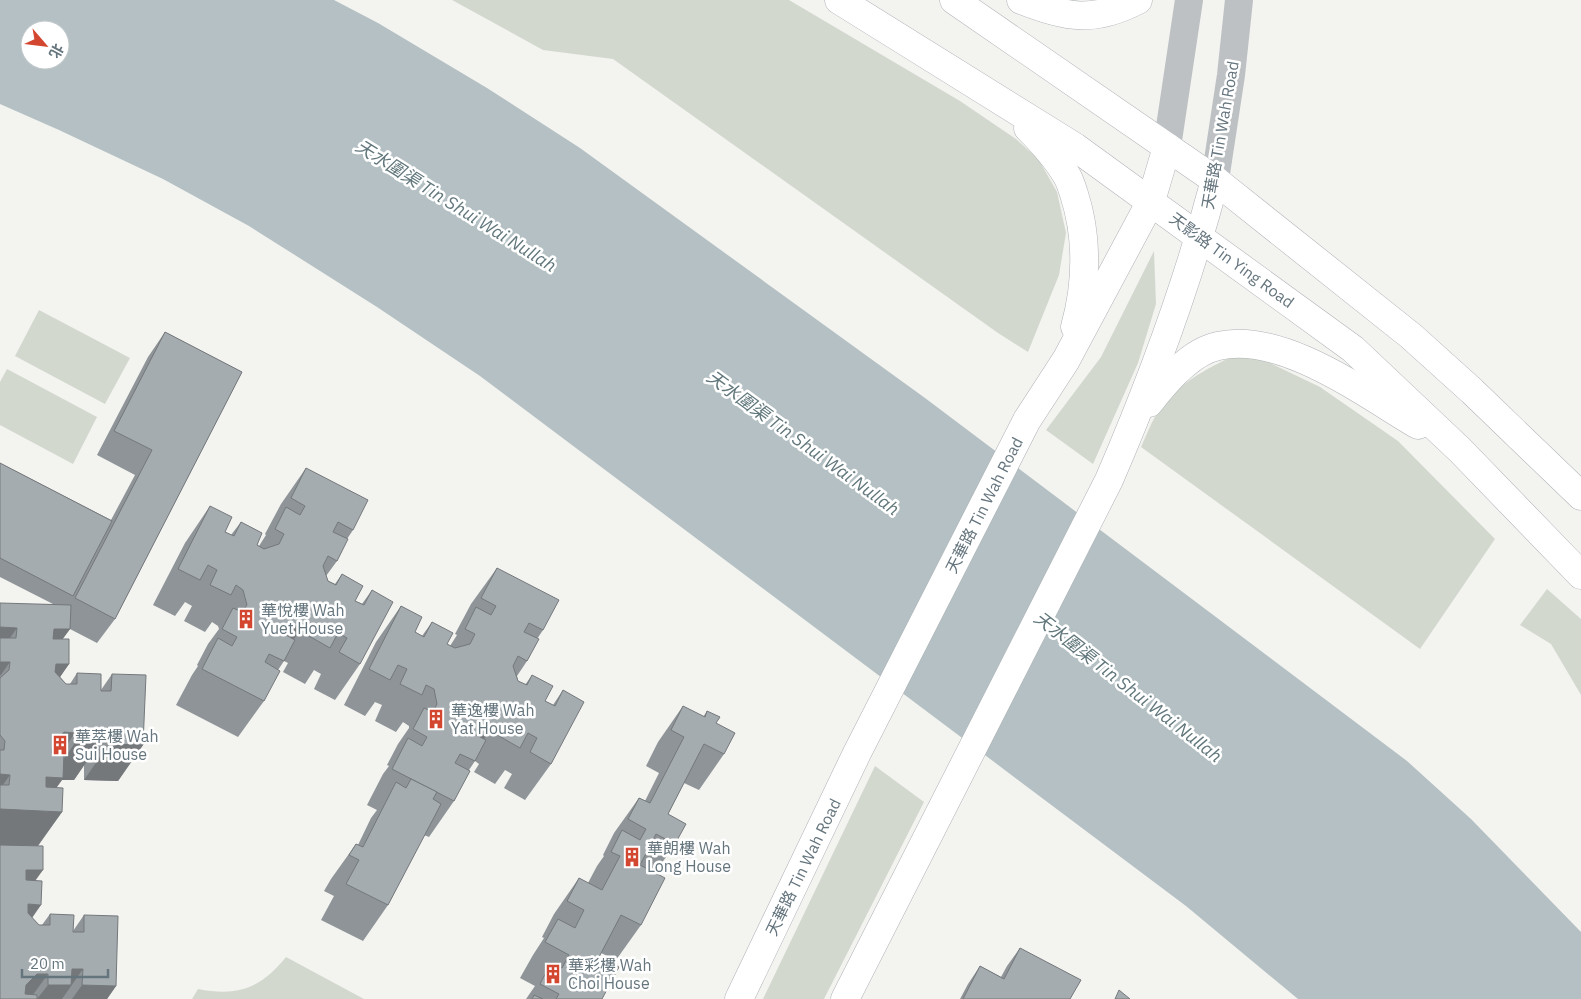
<svg xmlns="http://www.w3.org/2000/svg" width="1581" height="999" viewBox="0 0 1581 999" font-family="'IBM Plex Sans','Noto Sans SC',sans-serif">
  <rect width="100%" height="100%" fill="#f3f3f0"/>
  <g fill="#d3d8cf">
    <path d="M452,0H789L960,101L1016,139L1039,160L1057,192L1066,233L1059,275L1028,352L998,333L613,59L543,50Z"/>
    <path d="M1154,251L1156,304L1138,363L1093,464L1046,430L1101,357Z"/>
    <path d="M39,310L130,358L105,404L15,356Z"/>
    <path d="M1236,355L1264,360L1320,387L1398,441L1495,539L1420,649L1141,447C1146,436 1150,425 1156,415C1175,385 1205,369 1236,355Z"/>
    <path d="M7,369L97,417L73,464L0,425V382Z"/>
    <path d="M1547,589L1581,619V695L1551,644L1520,625Z"/>
    <path d="M875,766L924,802L824,999H763Z"/>
    <path d="M286,957L364,999H192L198,989C238,997 261,988 286,957Z"/>
  </g>
  <path fill="#b4c0c3" fill-rule="evenodd" d="M0,0H334L378,23L487,88L580,148L925,398L1407,761L1471,819L1581,932V999H1298L1186,906L480,376L377,307L249,226L163,179L59,130L0,104ZM30,30H60V60H30Z"/>
  <g fill="none" stroke-linecap="round" stroke-linejoin="round">
    <defs>
      <g id="major">
        <path d="M839,0L1075,147L1353,349L1460,450L1581,575"/>
        <path d="M954,0L1215,180L1411,336L1472,391L1581,496"/>
        <path d="M1021,0C1066,18 1094,23 1138,0"/>
        <path d="M1028,128C1043,143 1056,157 1067,176C1070,181 1072,188 1074,194C1088,237 1087,284 1075,327"/>
        <path d="M1149,403C1165,382 1190,352 1218,346C1282,331 1365,394 1418,425"/>
        <path d="M739,999L857,753L1027,420L1066,360L1151,201L1167,147"/>
        <path d="M845,999L1109,480C1151,383 1188,283 1215,180"/>
      </g>
    </defs>
    <use href="#major" stroke="#aeb3b6" stroke-width="29"/>
    <g stroke="#bdc1c4" stroke-width="28">
      <path d="M1167,147L1189,0"/>
      <path d="M1215,180L1231,75L1239,0"/>
    </g>
    <use href="#major" stroke="#fff" stroke-width="28"/>
  </g>
  <g fill="#8e9497">
    <path d="M165,332L242,372L115,619L97,643L70,629L62,639L69,664L60,677L66,684H70L77,673L101,690L112,674L143,745L118,781L84,780V765L74,780H62L56,787L62,812L38,846L32,918L39,925H42L50,914L73,931L84,915L116,986L107,999H0V604H53L0,577V463L111,520L135,475L97,455L148,357Z"/>
    <path d="M306,468L353,530L347,539L337,561L326,576L328,581L335,584L342,574L355,601L362,604L372,590L360,664L335,700L314,689L321,674L314,670L305,684L283,672L288,663L284,661L278,670L264,701L238,737L176,705L192,675L198,666L197,665L208,644L219,629L218,626L212,622L205,632L184,621L192,606L185,602L175,616L153,605L185,543L210,506L225,532L231,535L241,522L257,545L259,546L266,535L265,534L281,504Z"/>
    <path d="M497,568L543,630L537,639L527,661L517,676L518,681L525,685L532,675L545,701L553,705L563,690L551,764L525,800L504,788L512,774L505,770L495,784L474,772L479,764L475,761L469,770L454,801L429,837L424,835L388,905L363,941L321,920L334,896L324,891L331,879L356,844L358,845L371,818L377,810L367,805L383,774L389,766L387,765L398,744L409,728V726L403,722L396,732L375,721L382,705L375,702L365,716L344,705L376,642L401,606L415,632L422,636L432,622L447,644L450,646L457,635L455,634L471,604Z"/>
    <path d="M683,706L703,717L707,711L716,723L724,754L699,790L684,783L668,814L675,844L655,873L641,925L616,960L601,953L599,957L602,999H526L535,986L520,978L533,955L544,938L542,937L554,914L579,878L588,883L597,866L604,856L603,855L614,833L639,798L645,801L659,773L646,766L658,742Z"/>
    <path d="M1020,948L1070,999H960L968,984L980,966L1001,977L1007,966Z"/>
  </g>
  <g fill="#74787b">
    <path d="M305,623L280,659L271,654L291,627Z"/>
    <path d="M0,627L17,628L0,652Z"/>
    <path d="M54,629H70L44,665Z"/>
    <path d="M0,662H10L0,676Z"/>
    <path d="M56,664H69L44,700Z"/>
    <path d="M495,723L470,759L462,755L481,727Z"/>
    <path d="M100,728H110L74,780H62L40,811L62,812L36,848L0,846V809L46,777H51L75,743Z"/>
    <path d="M64,732L75,733L50,769L53,743Z"/>
    <path d="M109,744L143,745L118,781L84,780Z"/>
    <path d="M0,774L10,775L0,789Z"/>
    <path d="M26,870H43L17,906Z"/>
    <path d="M28,904L41,905L16,941Z"/>
    <path d="M72,969H83L62,999H37L48,985Z"/>
    <path d="M37,974H48L30,999H16L26,985Z"/>
    <path d="M82,985L116,986L107,999H72Z"/>
  </g>
  <g fill="#a5acb0" stroke="#74787b">
    <path d="M165,332L242,372L115,619L75,598L152,450L114,431Z"/>
    <path d="M0,463L112,521L73,596L0,558Z"/>
    <path d="M306,468L368,500L353,530L338,522L333,532L348,539L337,561L328,556L323,566L328,581L336,585L342,574L363,586L355,601L364,605L372,590L393,602L360,664L339,652L347,638L338,633L330,648L309,636L313,627L305,623L291,627L286,635L295,640L284,661L269,654L265,662L280,671L264,701L202,669L218,638L232,646L237,637L222,629L233,608L242,612L247,605L243,590L236,585L231,595L210,585L217,570L208,565L200,580L178,569L210,506L232,517L225,532L234,536L241,522L262,533L257,545L264,549L279,544L284,534L275,529L286,507L300,515L305,506L291,498Z"/>
    <path d="M497,568L559,600L543,630L529,623L524,632L539,639L527,661L518,656L513,666L518,681L527,685L532,675L553,686L545,701L555,706L563,690L584,702L551,764L530,752L537,738L528,733L520,748L499,736L504,728L495,723L481,727L476,735L486,740L475,761L460,754L455,763L470,771L454,801L392,769L408,738L422,746L427,737L413,729L424,708L433,712L437,704L434,689L426,685L422,695L400,684L407,669L398,665L390,680L369,669L401,606L422,617L415,632L424,637L432,622L453,633L447,644L455,648L470,644L475,634L465,629L476,607L491,615L496,606L481,598Z"/>
    <path d="M0,603L71,605L70,629H54L53,639H69V664H56L55,672L66,684H77V673L101,674V691H111L112,674L146,675L143,745L109,744L110,728H100L99,744L75,743V733L64,732L53,743L52,753H64L63,778L46,777V787L63,788L62,812L0,809V785H9L10,775L0,774V750H4L5,741L0,735V678L9,670L10,662H0V638H16L17,628L0,627Z"/>
    <path d="M683,706L705,717L707,711L720,717L716,723L735,733L724,754L704,744L668,814L686,824L675,844L656,834L640,865L665,878L641,925L621,915L599,957L619,967L602,999H556L559,994L540,984L551,963L562,968L569,955L545,942L558,919L575,928L584,910L567,901L579,878L602,890L620,856L611,852L622,830L640,840L646,829L628,819L639,798L650,803L684,737L671,730Z"/>
    <path d="M411,779L437,792L433,799L441,804L388,905L346,884L359,860L349,855L356,844L363,847L396,782L406,788Z"/>
    <path d="M0,845L43,846V870H26V880L42,881L41,905L28,904V913L39,925H50V914L74,915L73,932H84V915L118,916L116,986L82,985L83,969H72L71,985H48V974H37L26,985L25,994L37,995V999H0Z"/>
    <path d="M1020,948L1081,980L1070,999H963L980,966L1004,979Z"/>
    <path d="M1119,990L1130,999H1115Z"/>
    <path d="M534,995L543,999H532Z"/>
  </g>
  <defs>
    <symbol id="building-bare" viewBox="-9 -9 18 18"><path d="M-4-6H4V6H1V3H-1V6H-4ZM-2.5-4.3h1.7v1.8h-1.7ZM.8-4.3h1.7v1.8H.8ZM-2.5-1h1.7V.8h-1.7ZM.8-1h1.7V.8H.8Z" fill="#d34730" stroke="#fff" stroke-width="2.5" paint-order="stroke"/></symbol>
  </defs>
  <g fill-rule="evenodd">
    <use href="#building-bare" x="232" y="605" width="28" height="28"/>
    <use href="#building-bare" x="422" y="705" width="28" height="28"/>
    <use href="#building-bare" x="46" y="731" width="28" height="28"/>
    <use href="#building-bare" x="618" y="843" width="28" height="28"/>
    <use href="#building-bare" x="539" y="960" width="28" height="28"/>
  </g>
  <g text-anchor="middle" stroke-width="5" stroke-linejoin="round" paint-order="stroke">
    <g font-size="16" fill="#65757e" stroke="#fff">
      <text transform="translate(1220 135) rotate(-80)" y="6">天華路 Tin Wah Road</text>
      <text transform="translate(1232 260) rotate(36)" y="6">天影路 Tin Ying Road</text>
      <text transform="translate(984 505) rotate(-63)" y="6">天華路 Tin Wah Road</text>
      <text transform="translate(803 867) rotate(-64)" y="6">天華路 Tin Wah Road</text>
    </g>
    <g font-size="16" fill="#65757e" stroke="#fff" text-anchor="start">
      <text x="261" y="616">華悅樓 Wah<tspan x="261" dy="18">Yuet House</tspan></text>
      <text x="451" y="716">華逸樓 Wah<tspan x="451" dy="18">Yat House</tspan></text>
      <text x="75" y="742">華萃樓 Wah<tspan x="75" dy="18">Sui House</tspan></text>
      <text x="647" y="854">華朗樓 Wah<tspan x="647" dy="18">Long House</tspan></text>
      <text x="568" y="971">華彩樓 Wah<tspan x="568" dy="18">Choi House</tspan></text>
    </g>
    <g font-size="18" font-style="italic" fill="#61777c" stroke="#fff">
      <text transform="translate(456 206) rotate(32)" y="6">天水圍渠 Tin Shui Wai Nullah</text>
      <text transform="translate(803 443) rotate(36)" y="6">天水圍渠 Tin Shui Wai Nullah</text>
      <text transform="translate(1128 687) rotate(38)" y="6">天水圍渠 Tin Shui Wai Nullah</text>
    </g>
  </g>
  <g transform="translate(45 45) rotate(118)"><circle r="24" fill="#ffffff" stroke="#c1c8cb"/>
  <path d="M0-4L9 19L0 12L-9 19Z" fill="#d34730"/>
  <text y="-8" font-size="14" font-weight="bold" text-anchor="middle" fill="#65757e">北</text>
  </g>
  <path d="M22 969v8h86v-8" fill="none" stroke="#65757e" stroke-width="2.5"/>
  <text x="30" y="969" font-size="15" fill="#65757e" stroke="#ffffff" stroke-width="4" paint-order="stroke">20 m</text>
</svg>
